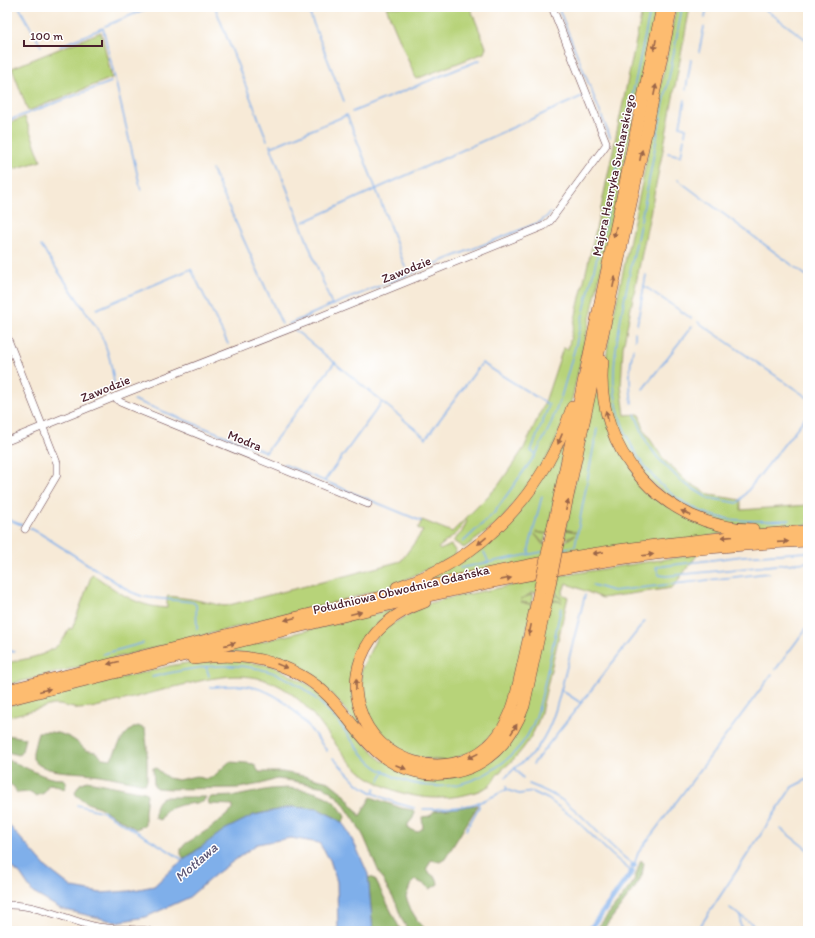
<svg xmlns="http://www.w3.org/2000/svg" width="815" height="938" viewBox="0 0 815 938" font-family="Itim,sans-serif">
  <rect width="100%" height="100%" fill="#fff"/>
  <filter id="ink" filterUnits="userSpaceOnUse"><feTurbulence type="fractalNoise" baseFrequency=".025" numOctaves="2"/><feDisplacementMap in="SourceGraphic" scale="8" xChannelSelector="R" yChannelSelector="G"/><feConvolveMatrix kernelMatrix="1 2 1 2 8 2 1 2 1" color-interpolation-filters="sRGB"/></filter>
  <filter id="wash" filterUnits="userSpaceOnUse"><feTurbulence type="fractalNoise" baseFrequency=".012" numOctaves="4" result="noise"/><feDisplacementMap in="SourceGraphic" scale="16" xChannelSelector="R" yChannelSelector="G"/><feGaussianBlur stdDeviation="0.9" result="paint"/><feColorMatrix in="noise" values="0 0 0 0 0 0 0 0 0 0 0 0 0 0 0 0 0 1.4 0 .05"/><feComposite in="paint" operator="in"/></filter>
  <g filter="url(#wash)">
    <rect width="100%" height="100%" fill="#f7ead7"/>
    <g fill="#b7d379" stroke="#807952">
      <path d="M386,7H470L486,47L484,53L416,79Z"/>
      <path d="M643,7H657L617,199L572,399L566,416L549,456L500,522L464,548L453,541L462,532L467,521L466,519L458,532L438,548L440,550L451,545L456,552L455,556L392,586L340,601L7,685V663C32,657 59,656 69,628L72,629L92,574C119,592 134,606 167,608V598L168,596L191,599L225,606L322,582L401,561L423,531L418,529L422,520L452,532L498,486L524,448L545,402L563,348L568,349L601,208Z"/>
      <path d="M676,7H690L665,140L623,347L621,386L625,415L639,414L645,432L664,460L686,481L710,495L741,500V510L808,505V525L768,527L732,525L682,508L636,470L609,414L605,368L609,337L642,183Z"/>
      <path d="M101,32L112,78L28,111L12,68Z"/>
      <path d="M25,117L41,161L7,171V124Z"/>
      <path d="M600,363V393L640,482L734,532L415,584L500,529L570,420L548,534L536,532L546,534L544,544L535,534L543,545L564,542L575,535L564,539L566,530L576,532L565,529Z"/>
      <path d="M698,554L672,588L602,598L566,583L562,594L568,597L541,712C536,731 526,747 512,761C508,765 503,768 499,773C495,776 494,781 490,785C478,794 452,798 438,798C402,798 367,783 345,756C320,726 302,690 262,679C231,671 201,681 170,688C144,695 118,702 91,708L78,709L60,705H52L7,717V706L169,666L193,662L229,659L273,666L311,686L382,761H489L550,600L562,602L551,599L553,592L562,600L553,589L532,593L521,599L533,594L531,604L521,602L532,605L515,687L501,726L476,750L448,761L411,757L381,738L362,706L361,670L380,631L429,603L444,599L558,576Z"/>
      <path d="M541,598L543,599C538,620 534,642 529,664C519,714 508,762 448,770C423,773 399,766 380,750C365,738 355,721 343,707C313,670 270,653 223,652V651L398,608L399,609C309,660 362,792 459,765C479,760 497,745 508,727C518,711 520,691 524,672C530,648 535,623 541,598Z"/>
    </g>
    <g fill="#91b569" stroke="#6e6a4a">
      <path d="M138,726L145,729L147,746V780L145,784C125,780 105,775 84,773C72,772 50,772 39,765C37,764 35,761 33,759V752L38,732C52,731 65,733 77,742C80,744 83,748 86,750C96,753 94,749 102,758L111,759C119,746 123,731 138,726Z"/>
      <path d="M7,735L25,738L22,751L19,755L7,752Z"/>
      <path d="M7,760C25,765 43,780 63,779L66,782V785L64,789L51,784L48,785L44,793L36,796L31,792L17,793L14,787L10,784L7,788Z"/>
      <path d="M229,762L246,763L254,764L259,772H282L304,776L329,782L344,794L360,816L371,797L401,808L413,810L415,812L413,818L408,824V828L417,832L423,828L422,817L430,816L434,811L477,805V807L445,859L440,862L431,860L426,870L437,879L438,884L430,889L424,884L415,880L410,886L406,897L411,910L418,921L427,931H409L402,920L396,903L381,877L364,837L355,821L340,799L330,791L324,787L293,781L277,779L261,784L239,788L172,789L156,788L154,785L153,768H156L168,778L178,780L196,776L205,779L214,776Z"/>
      <path d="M87,781L145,792L147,794L145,811V825L136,829L99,807L87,803L76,795L75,792L80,784Z"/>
      <path d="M289,788C312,791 334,793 345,817L342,823L336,818L318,809L291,807L254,815L200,848L184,859L181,854V849L185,844L209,829L233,810V805L209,804L208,800L211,797L236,796L270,789Z"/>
      <path d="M163,797H206L203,802L181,805L166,810L160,820L155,818C155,808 154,803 163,797Z"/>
      <path d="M641,860L644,863L642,875L637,885L602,931H595L633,883Z"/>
      <path d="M371,877L375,879L401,931H373L368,878Z"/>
    </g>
    <path fill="#7fafea" stroke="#64678a" d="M291,807L318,809L336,818L342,823L346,828L357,849L368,874L373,931H338L337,882L330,860L319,843L291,838L257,844L216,874L188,898L146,917L116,922L61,909L33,893L20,874L7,864V823L47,868L73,888L101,893L129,891L154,886L174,867L224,830L254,815Z"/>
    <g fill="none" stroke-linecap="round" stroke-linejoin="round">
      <g stroke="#7fafea" stroke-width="1.5">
        <path d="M19,7L41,46"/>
        <path d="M215,7L267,140"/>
        <path d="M307,7L344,101"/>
        <path d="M558,7L610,137"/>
        <path d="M682,7C675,50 666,93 657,136C653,159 649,182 644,205C637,240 629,275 622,311C618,335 613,360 614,384C618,439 652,492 705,513C731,523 762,521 790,520"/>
        <path d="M762,7L808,41"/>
        <path d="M705,18L707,7"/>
        <path d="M105,26L151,7"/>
        <path d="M60,46L103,28L141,190"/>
        <path d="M699,52L704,27"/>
        <path d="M686,89L691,60"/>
        <path d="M352,112L480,60"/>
        <path d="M7,121L111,82"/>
        <path d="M685,135L686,128L680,126L685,100"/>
        <path d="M270,145L332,305L289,324"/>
        <path d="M271,147L347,115L376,189L304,222"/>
        <path d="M668,153L681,156L684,139"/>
        <path d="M212,170L282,324"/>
        <path d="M678,180L808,277"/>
        <path d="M41,246L99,331C109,350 112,368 115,388"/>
        <path d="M405,267L376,189L585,95"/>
        <path d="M646,275L644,286L691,318"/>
        <path d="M332,305L540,222L551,213"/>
        <path d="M97,309L191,269L228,344"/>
        <path d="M698,322L808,398"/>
        <path d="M637,325L644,286"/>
        <path d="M295,330L426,438L482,363L549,405L531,451L536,454"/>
        <path d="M635,340V332"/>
        <path d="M643,389L692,326"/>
        <path d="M134,400L266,452L335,362"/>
        <path d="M632,403C629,384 629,367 633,349"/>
        <path d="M635,414L647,443L658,458L682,482L708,498L738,503L808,414"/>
        <path d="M283,464L421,521"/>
        <path d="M325,480L382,402"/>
        <path d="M7,519L22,525"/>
        <path d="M30,528L41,534L131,592L144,597L193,602L196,605L197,629"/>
        <path d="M463,542L494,513L536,454L550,426L561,397L576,344L606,220L651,7"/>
        <path d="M562,549L575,546L597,429"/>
        <path d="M484,552L488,561"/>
        <path d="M808,552L743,556L656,567L659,575L666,576L808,562"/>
        <path d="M529,554V548L542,496"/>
        <path d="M460,568L542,552"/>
        <path d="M593,585L613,591L769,573"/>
        <path d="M7,650L14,652"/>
        <path d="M103,654L143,643"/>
        <path d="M206,666L209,676"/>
        <path d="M776,669L808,626"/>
        <path d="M152,677C235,657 290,657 345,731C354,743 370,767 384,771"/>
        <path d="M211,687C222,687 234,685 245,686C284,690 306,723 327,751"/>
        <path d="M561,690L585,595"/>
        <path d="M581,703L645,621"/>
        <path d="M333,758L358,784L373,793"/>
        <path d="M515,768C521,763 529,758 534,752C549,733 555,714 561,690L581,703L533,764"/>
        <path d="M506,777L515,768L523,778"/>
        <path d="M379,781L384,772C426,794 469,791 506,760C518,750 527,739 533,724C540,709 542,693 546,677C551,654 556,631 561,608"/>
        <path d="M529,784C542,789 553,794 565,802C590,820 608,847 634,865L638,853L772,674"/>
        <path d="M506,786L507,790L519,794L533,792L548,799L575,819L612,855L632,872"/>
        <path d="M375,788L373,793L396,803L414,808"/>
        <path d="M77,805L104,812L166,849L183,860"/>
        <path d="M423,809C441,809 460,808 477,803C487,800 497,794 506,790"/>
        <path d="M781,829L808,850"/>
        <path d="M466,830L479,807L478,802"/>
        <path d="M730,908L762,931"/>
        <path d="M741,916L740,923L742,931"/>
        <path d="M697,931L792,787L808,779"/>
      </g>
      <g stroke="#7fafea" stroke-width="5.5">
        <path d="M633,866L634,865"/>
        <path d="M589,931L632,872"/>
      </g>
    </g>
  </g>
  <g filter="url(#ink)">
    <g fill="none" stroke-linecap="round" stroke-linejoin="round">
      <defs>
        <g id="minor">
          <path d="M7,337L57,463V475L25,529"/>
          <path d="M115,397L120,402L139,410L368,504"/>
          <path d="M7,441L115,397L317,318L544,226L550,221L606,145V142L552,7"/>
          <path d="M7,905C37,904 65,919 93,926C111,930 130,929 148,931"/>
        </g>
        <g id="highway">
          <path d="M603,361C593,450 665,529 753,529"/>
          <path d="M558,543L647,129L672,7"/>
          <path d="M549,545L662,7"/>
          <path d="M397,587C483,560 545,491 572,407"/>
          <path d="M425,602C396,612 372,629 361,658C355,675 354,692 360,709C376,763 446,783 488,746C502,733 510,717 515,699L539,591"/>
          <path d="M193,659C231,653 269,656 302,676C335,695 346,720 370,745C395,772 435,782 470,768C498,756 514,734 524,706L549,590"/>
          <path d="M7,690C103,666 198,642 294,618C375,598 457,579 539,563C628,546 718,537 808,531"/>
          <path d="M7,700C96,678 185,655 274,633C367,610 460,587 555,570C638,554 723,545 808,541"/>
        </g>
      </defs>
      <use href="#minor" stroke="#643d45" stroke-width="8"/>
      <use href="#highway" stroke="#643d45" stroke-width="12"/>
      <use href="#minor" stroke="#fff" stroke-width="7"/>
      <use href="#highway" stroke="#fdbc70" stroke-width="11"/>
      <defs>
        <g id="highway-bridge">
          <path d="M549,590L558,543"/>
          <path d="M539,591L549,545"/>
        </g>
      </defs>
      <use href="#highway-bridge" stroke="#643d45" stroke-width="12" stroke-linecap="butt"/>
      <use href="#highway-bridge" stroke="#fdbc70" stroke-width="11"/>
    </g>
    <defs><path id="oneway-solid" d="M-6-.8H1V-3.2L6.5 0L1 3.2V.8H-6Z"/></defs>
    <g fill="#9b664a">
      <use href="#oneway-solid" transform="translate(655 45) rotate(101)"/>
      <use href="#oneway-solid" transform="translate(655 90) rotate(-78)"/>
      <use href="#oneway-solid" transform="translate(641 155) rotate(-78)"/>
      <use href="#oneway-solid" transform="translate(615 232) rotate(102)"/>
      <use href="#oneway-solid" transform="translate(614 282) rotate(-78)"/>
      <use href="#oneway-solid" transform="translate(607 416) rotate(-104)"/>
      <use href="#oneway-solid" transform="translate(560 439) rotate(113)"/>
      <use href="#oneway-solid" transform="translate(567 505) rotate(-78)"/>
      <use href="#oneway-solid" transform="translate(686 513) rotate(-154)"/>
      <use href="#oneway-solid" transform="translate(727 537) rotate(175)"/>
      <use href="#oneway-solid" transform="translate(482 541) rotate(141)"/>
      <use href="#oneway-solid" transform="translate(783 542) rotate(-4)"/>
      <use href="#oneway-solid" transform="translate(598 553) rotate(171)"/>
      <use href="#oneway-solid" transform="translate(648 555) rotate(-7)"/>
      <use href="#oneway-solid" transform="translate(506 579) rotate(-11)"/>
      <use href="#oneway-solid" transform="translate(356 613) rotate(-14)"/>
      <use href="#oneway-solid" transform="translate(290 619) rotate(166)"/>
      <use href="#oneway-solid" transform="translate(530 630) rotate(102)"/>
      <use href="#oneway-solid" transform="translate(230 644) rotate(-14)"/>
      <use href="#oneway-solid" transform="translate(113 663) rotate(166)"/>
      <use href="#oneway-solid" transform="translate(282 666) rotate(22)"/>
      <use href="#oneway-solid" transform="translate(356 684) rotate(-89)"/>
      <use href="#oneway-solid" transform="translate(45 690) rotate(-14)"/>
      <use href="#oneway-solid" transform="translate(514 729) rotate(-58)"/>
      <use href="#oneway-solid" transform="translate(473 756) rotate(154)"/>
      <use href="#oneway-solid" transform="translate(401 767) rotate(23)"/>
    </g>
  </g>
  <g text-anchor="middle" stroke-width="3" stroke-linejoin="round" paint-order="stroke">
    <g font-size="13" fill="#4a1f2b" stroke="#fff">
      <text transform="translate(613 175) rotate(-78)" y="5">Majora Henryka Sucharskiego</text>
      <text transform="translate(406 269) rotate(-22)" y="5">Zawodzie</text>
      <text transform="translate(105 388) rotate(-22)" y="5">Zawodzie</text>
      <text transform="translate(245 440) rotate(22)" y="5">Modra</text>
      <text transform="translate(401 589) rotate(-13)" y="5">Południowa Obwodnica Gdańska</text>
    </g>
    <g font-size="14" font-style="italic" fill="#5f5977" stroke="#fff">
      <text transform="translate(196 862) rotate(-41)" y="5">Motława</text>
    </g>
  </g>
  <rect width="815" height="938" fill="none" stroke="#fff" stroke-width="24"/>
  <path d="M24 40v6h78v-6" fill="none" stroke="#4a1f2b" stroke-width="2"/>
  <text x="30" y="40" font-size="12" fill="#4a1f2b" stroke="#ffffff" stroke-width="3" paint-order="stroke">100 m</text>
</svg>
